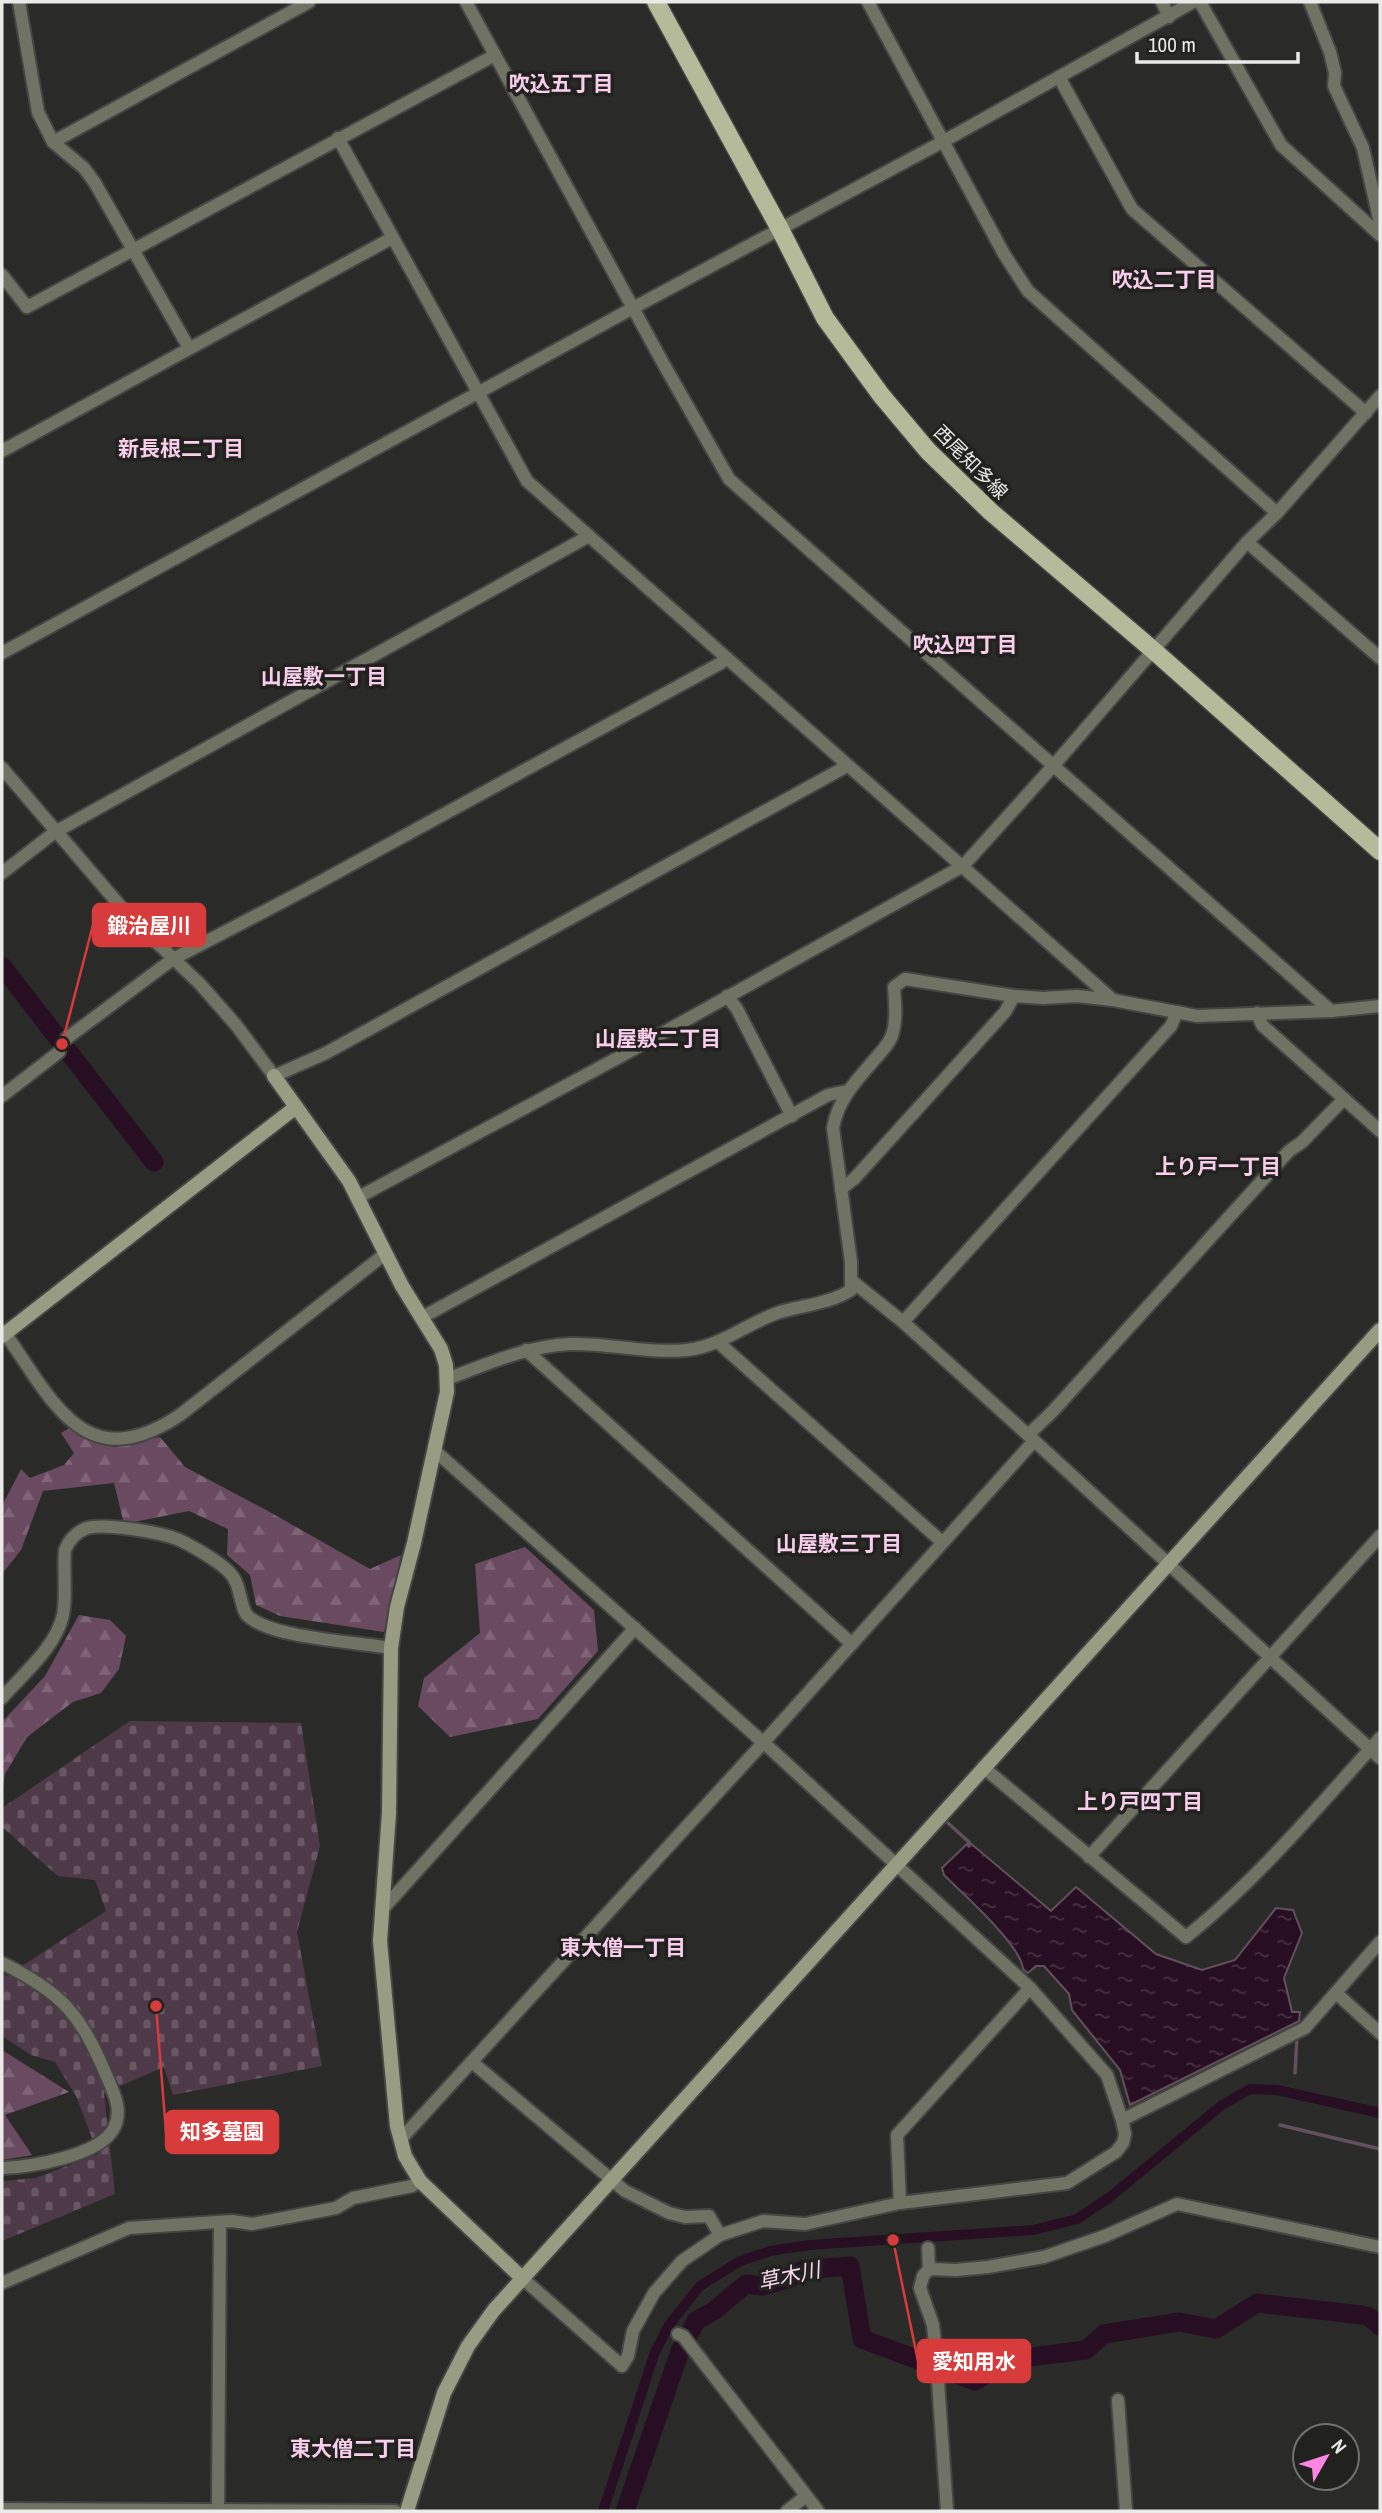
<svg xmlns="http://www.w3.org/2000/svg" width="1382" height="2513" viewBox="0 0 1382 2513" font-family="'Archivo Narrow','Noto Sans JP',sans-serif">
  <defs>
    <pattern id="forest-firs" width="22" height="20" patternUnits="userSpaceOnUse" patternTransform="scale(1.75)"><rect width="22" height="20" fill="#694a61"/><path d="M5 1l3.5 6h-7zM16 11l3.5 6h-7z" fill="#7f6478"/></pattern>
    <pattern id="cemetery-stones" width="16" height="16" patternUnits="userSpaceOnUse" patternTransform="scale(1.75)"><rect width="16" height="16" fill="#4e3948"/><path d="M2 7V4a2 2 0 0 1 4 0v3zM10 15v-3a2 2 0 0 1 4 0v3z" fill="#685662"/></pattern>
    <pattern id="water-ripples" width="26" height="14" patternUnits="userSpaceOnUse" patternTransform="scale(1.75)"><rect width="26" height="14" fill="#280e22"/><path d="M2 4q2-2 4 0t4 0M15 11q2-2 4 0t4 0" fill="none" stroke="#473142"/></pattern>
  </defs>
  <rect width="100%" height="100%" fill="#2a2b28"/>
  <g fill="url(#forest-firs)">
    <path d="M70,1428L114,1447L160,1437L185,1467L268,1511L370,1569L401,1555L384,1632L280,1616L256,1605L250,1575L227,1555L228,1529L189,1511L124,1524L114,1483L43,1491L21,1550L2,1574V1506L21,1469L30,1478L64,1465L74,1453L61,1433Z"/>
    <path d="M525,1547L594,1610L598,1651L538,1719L450,1737L418,1706L424,1678L480,1633L475,1564Z"/>
    <path d="M79,1615L110,1620L126,1636L119,1669L101,1693L73,1702L27,1737L5,1774L2,1793V1722L45,1676Z"/>
    <path d="M2,2050L69,2092L5,2115L32,2155L2,2160Z"/>
  </g>
  <path fill="url(#cemetery-stones)" d="M130,1721L301,1723L320,1846L297,1932L322,2066L173,2095L164,2067L104,2093L115,2194L2,2241V2181L36,2178L98,2154L76,2096L55,2062L31,2055L2,2036V1973L7,1976L106,1911L95,1880L58,1876L2,1827V1808Z"/>
  <path fill="url(#water-ripples)" stroke="#62505d" stroke-width="2" d="M969,1842L1051,1911L1076,1887L1156,1954L1202,1970L1235,1960L1276,1908L1293,1910L1302,1933L1284,1978L1292,2012H1300L1299,2021L1130,2105L1120,2070L1072,2010L1069,1994L1044,1966H1036L1028,1973L1023,1969C1021,1945 963,1894 944,1875L942,1868Z"/>
  <g fill="none" stroke-linecap="round" stroke-linejoin="round">
    <g stroke="#62505d" stroke-width="3.5">
      <path d="M948,1823L969,1842V1846"/>
      <path d="M1295,2073L1297,2037"/>
      <path d="M1280,2125L1380,2149"/>
    </g>
    <path stroke="#280e22" stroke-width="10" d="M603,2511L655,2352L669,2325L700,2286L740,2261L770,2251L809,2245L1033,2230L1077,2219L1110,2197L1222,2105L1250,2089L1277,2090L1380,2113"/>
    <g stroke="#280e22" stroke-width="19">
      <path d="M2,966L154,1162"/>
      <path d="M625,2511L680,2351L696,2321L715,2310L746,2284L762,2286L790,2278L802,2270L850,2266L862,2339L975,2381L1014,2359L1086,2350L1104,2334L1179,2322L1216,2329L1257,2303L1362,2315L1368,2316L1380,2326"/>
    </g>
    <defs>
      <g id="street">
        <path d="M19,2L38,112L53,142L84,168L95,183L189,348"/>
        <path d="M466,2L663,363L729,479L1331,1011"/>
        <path d="M868,2L1004,254L1028,291L1277,513"/>
        <path d="M1162,2L1169,17"/>
        <path d="M1200,2L1281,145L1380,235"/>
        <path d="M1310,2L1330,52L1335,73L1334,86L1363,148L1380,223"/>
        <path d="M1059,77L1132,209L1366,413"/>
        <path d="M338,138L527,481L1113,1000"/>
        <path d="M53,142L309,2"/>
        <path d="M2,275L27,307L495,55"/>
        <path d="M2,451L392,238"/>
        <path d="M1247,542L1380,658"/>
        <path d="M2,653L633,308L944,141L1193,2"/>
        <path d="M2,768L128,915L200,984L236,1025L274,1076L326,1053L847,766"/>
        <path d="M2,873L55,832L589,536"/>
        <path d="M727,996L737,1009L792,1116"/>
        <path d="M1257,1013L1262,1025L1380,1131"/>
        <path d="M67,1038L173,959L305,890L721,663L726,658"/>
        <path d="M2,1096L59,1052"/>
        <path d="M841,1189L854,1179L1005,1012L1014,996"/>
        <path d="M357,1198L623,1055L963,866L1054,765L1247,542L1277,513L1380,396"/>
        <path d="M852,1281L903,1322L1028,1435L1380,1758"/>
        <path d="M421,1318L828,1095L847,1091"/>
        <path d="M903,1322L1161,1037L1171,1026L1177,1012"/>
        <path d="M5,1333C54,1403 85,1478 180,1415L385,1254"/>
        <path d="M719,1343L942,1542"/>
        <path d="M526,1350L852,1644"/>
        <path d="M447,1379C487,1364 527,1346 570,1344C608,1343 649,1354 687,1350C722,1346 747,1323 780,1312C804,1305 829,1304 851,1290V1262L833,1128C838,1099 856,1081 875,1059C882,1051 891,1042 893,1032C897,1018 895,1002 894,987L905,979L1014,996L1043,998L1077,996L1113,1000L1197,1016L1331,1011L1380,1006"/>
        <path d="M1028,1435L1053,1411L1289,1151L1302,1142L1344,1099"/>
        <path d="M434,1450L774,1752L1030,1988L1107,2075L1122,2120"/>
        <path d="M2,1698C23,1674 56,1647 63,1615C67,1594 63,1572 65,1550C69,1540 76,1532 87,1528C105,1523 159,1532 177,1539C191,1545 222,1563 231,1574C241,1586 239,1601 246,1614C266,1638 358,1642 391,1648"/>
        <path d="M983,1767L1186,1937C1258,1879 1318,1807 1380,1738"/>
        <path d="M1089,1857L1380,1536"/>
        <path d="M381,1911L635,1628"/>
        <path d="M2,1963C63,1993 81,2015 107,2077C114,2093 123,2111 114,2128C100,2156 30,2167 2,2168"/>
        <path d="M1336,1993L1380,2033"/>
        <path d="M472,2062L625,2191L669,2213L685,2217L709,2216L720,2235"/>
        <path d="M401,2139L753,1754L1034,1441"/>
        <path d="M900,2203L897,2135L1030,1988"/>
        <path d="M928,2248L929,2269"/>
        <path d="M521,2277L622,2366L628,2356L633,2331L654,2293L682,2261L720,2235L763,2221L805,2224L900,2203L1067,2183L1116,2152L1123,2143L1125,2134L1122,2120L1305,2028L1380,1942"/>
        <path d="M2,2283L129,2228L232,2221L252,2224L336,2208L353,2198L412,2186L420,2181"/>
        <path d="M678,2334L683,2336L818,2511"/>
        <path d="M1118,2400L1126,2511"/>
        <path d="M2,2509L395,2511"/>
        <path d="M218,2510L220,2222"/>
        <path d="M787,2511L806,2496"/>
        <path d="M947,2511L936,2352L933,2325L920,2288L923,2276L929,2269L956,2270L988,2267L1044,2257L1105,2236L1177,2204L1380,2247"/>
      </g>
      <g id="secondary">
        <path d="M274,1076L349,1181L402,1286L441,1349L446,1365L447,1392L414,1543L397,1607L391,1648L389,1813L380,1941L397,2126L405,2156L420,2181L521,2277"/>
        <path d="M2,1336L296,1107"/>
        <path d="M407,2511L444,2393L468,2346L494,2310L1380,1330"/>
      </g>
      <path id="primary" d="M656,2L780,229L825,318L881,395L928,451L991,512L1153,650L1380,851"/>
    </defs>
    <use href="#street" stroke="#454643" stroke-width="16"/>
    <use href="#secondary" stroke="#454643" stroke-width="18"/>
    <use href="#primary" stroke="#454643" stroke-width="21"/>
    <use href="#street" stroke="#707363" stroke-width="12"/>
    <use href="#secondary" stroke="#979c82" stroke-width="14"/>
    <use href="#primary" stroke="#b5bb9a" stroke-width="18"/>
  </g>
  <g text-anchor="middle" stroke-width="7" stroke-linejoin="round" paint-order="stroke">
    <g font-size="19" fill="#eaeae8" stroke="#21211e">
      <text transform="translate(971 462) rotate(45)" y="7">西尾知多線</text>
    </g>
    <g font-size="21" font-weight="bold" fill="#f8ceec" stroke="#21211e">
      <text x="561" y="91">吹込五丁目</text>
      <text x="1164" y="287">吹込二丁目</text>
      <text x="181" y="456">新長根二丁目</text>
      <text x="965" y="652">吹込四丁目</text>
      <text x="324" y="684">山屋敷一丁目</text>
      <text x="658" y="1046">山屋敷二丁目</text>
      <text x="1218" y="1174">上り戸一丁目</text>
      <text x="839" y="1551">山屋敷三丁目</text>
      <text x="1140" y="1809">上り戸四丁目</text>
      <text x="623" y="1955">東大僧一丁目</text>
      <text x="353" y="2456">東大僧二丁目</text>
    </g>
    <g font-size="21" font-style="italic" fill="#fad7f0" stroke="#21211e">
      <text transform="translate(789 2276) rotate(-12)" y="7">草木川</text>
    </g>
  </g>
  <path fill="none" stroke="#d83b3b" stroke-width="2.5" d="M62 1044L93 925M156 2006L166 2132M893 2240L918 2361"/>
  <g fill="#d83b3b" stroke="#21211e" stroke-width="2.5">
    <circle cx="62" cy="1044" r="7"/>
    <circle cx="156" cy="2006" r="7"/>
    <circle cx="893" cy="2240" r="7"/>
  </g>
  <g fill="#d83b3b" stroke="#d83b3b" stroke-width="2.5">
    <rect x="93" y="904" width="112" height="42" rx="7"/>
    <rect x="166" y="2111" width="112" height="42" rx="7"/>
    <rect x="918" y="2340" width="112" height="42" rx="7"/>
  </g>
  <g font-size="21" text-anchor="middle" font-weight="bold" fill="#fff">
    <text x="149" y="933">鍛治屋川</text>
    <text x="222" y="2139">知多墓園</text>
    <text x="974" y="2369">愛知用水</text>
  </g>
  <rect width="1382" height="2513" fill="none" stroke="#eaeae8" stroke-width="7"/>
  <g transform="translate(1326 2457) rotate(51)"><circle r="33" fill="#21211e" stroke="#71716f" stroke-width="2"/>
  <path d="M0-5L12 26L0 18L-12 26Z" fill="#fd86e2"/>
  <text y="-10" font-size="19" font-weight="bold" text-anchor="middle" fill="#eaeae8">N</text>
  </g>
  <path d="M1137 52v10h161v-10" fill="none" stroke="#eaeae8" stroke-width="3.5"/>
  <text x="1148" y="52" font-size="21" fill="#eaeae8" stroke="#21211e" stroke-width="5" paint-order="stroke">100 m</text>
</svg>
